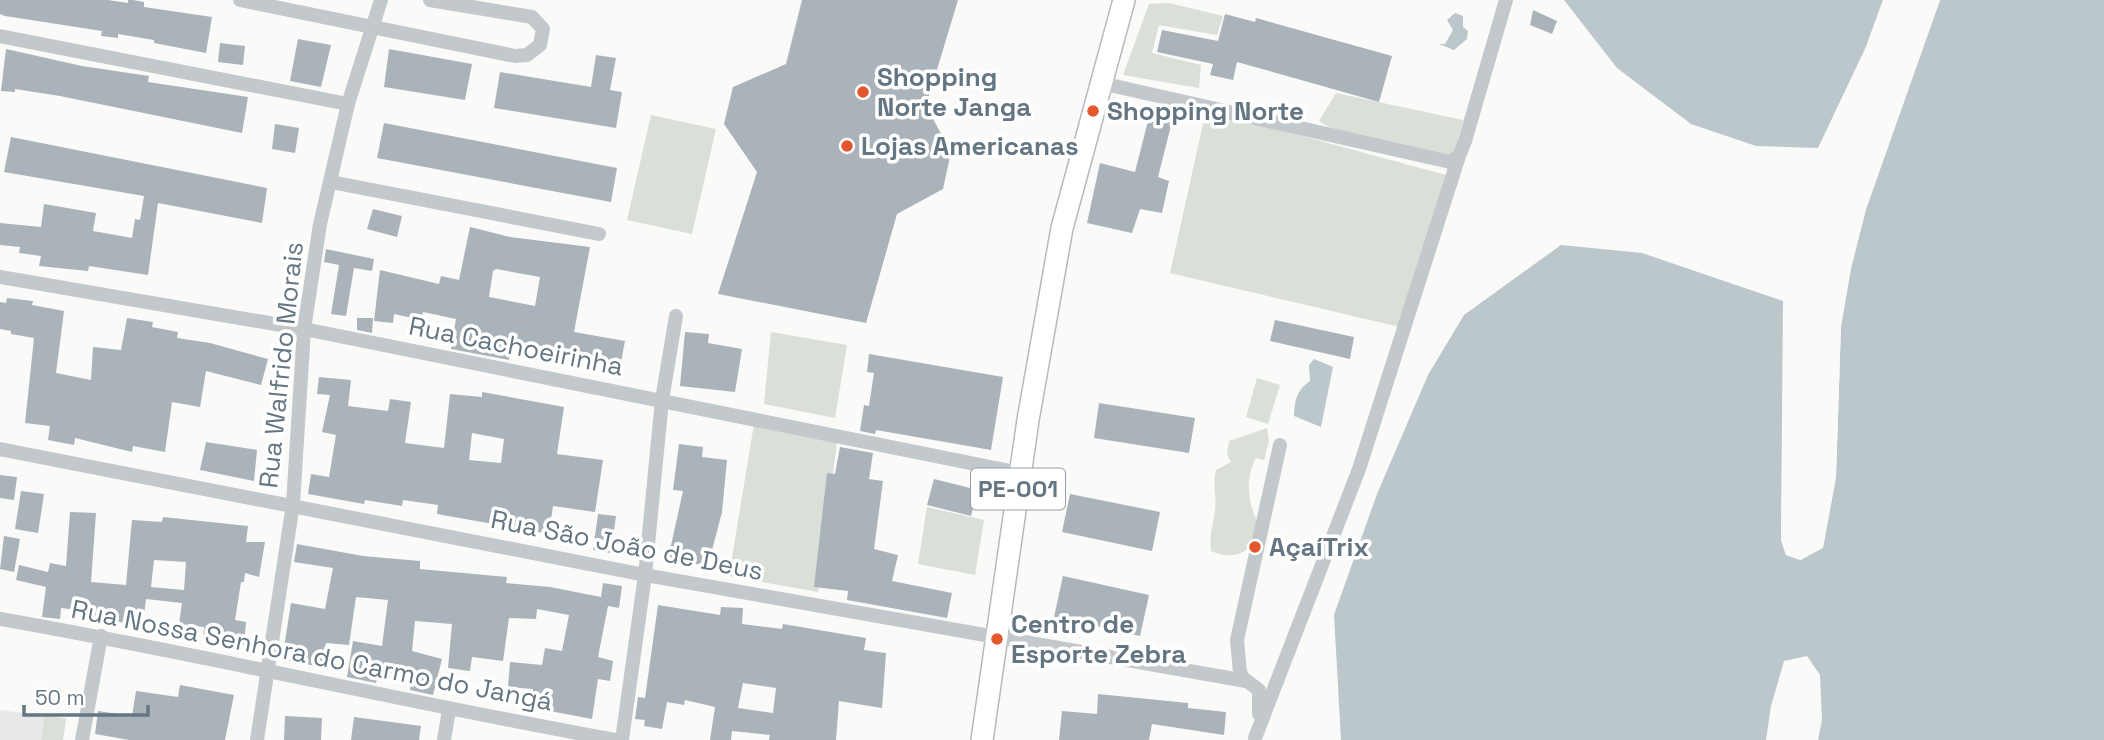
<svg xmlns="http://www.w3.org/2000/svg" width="2104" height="740" viewBox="0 0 2104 740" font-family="'Space Grotesk',sans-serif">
  <rect width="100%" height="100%" fill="#fafaf8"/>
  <path fill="#e8e9e9" d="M0,710L66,718L63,740H0Z"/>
  <g fill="#dadfd7">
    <path d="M1169,3L1223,16L1217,35L1159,25L1152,53L1201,65L1199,88L1123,75L1149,4Z"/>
    <path d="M1336,93L1463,120L1453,158L1336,131L1319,121Z"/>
    <path d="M1206,110L1457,178L1404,328L1170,273Z"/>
    <path d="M651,115L716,129L692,234L627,220Z"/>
    <path d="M771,332L847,345L835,418L764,404Z"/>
    <path d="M1257,378L1280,385L1268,424L1246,417Z"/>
    <path d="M754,424L837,442L818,592L729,576Z"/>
    <path d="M1267,428L1269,441L1264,460L1256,458C1247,475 1247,492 1253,511C1254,515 1258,522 1258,526C1256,554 1232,561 1211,551C1209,536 1213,525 1215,510C1217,495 1212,487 1216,470L1231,462L1227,454L1229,441Z"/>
    <path d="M927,507L984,520L975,575L918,564Z"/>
    <path d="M45,716L66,719L63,740H41Z"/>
  </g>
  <g fill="#bbc7cb">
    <path d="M1564,0H1883L1866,47L1818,148L1756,146L1691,124L1617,68Z"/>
    <path d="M1940,0H2104V740H1818L1822,720L1820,675L1807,656L1784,661L1771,706L1766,740H1341L1334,615L1377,494L1428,375L1464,315L1561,245L1642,253L1783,301L1781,540L1786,555L1800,560L1823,548L1836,477L1841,326L1851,268L1866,209Z"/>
    <path d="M1455,13L1463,16V27L1468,31L1467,39L1454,50L1439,44H1445L1453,30L1447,20Z"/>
    <path d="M1314,359L1333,367L1321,427L1294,416C1295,400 1296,391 1310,381L1309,365Z"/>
  </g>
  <g fill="#fafaf8">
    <path d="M1883,0L1886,1L1869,48L1821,149L1817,151L1866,47Z"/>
    <path d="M1936,0H1940L1866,209L1851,268L1841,326L1836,477L1823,547L1801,560L1786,555L1781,540L1784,297L1787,301L1784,539L1789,552L1800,556L1820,545L1832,476L1838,326L1847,267L1863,208Z"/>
  </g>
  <g fill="#aab3b9" fill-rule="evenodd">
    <path d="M0,0H108L128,3V0H133L144,2V7L212,17L206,53L154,43V40L118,34V38L101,36L102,31L5,16L0,14Z"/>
    <path d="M802,0H958L926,106L951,152L943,189L897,214L866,323L718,294L757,172L724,124L733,87L786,64Z"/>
    <path d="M1533,10L1557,21L1552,34L1530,25Z"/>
    <path d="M1225,14L1255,22L1256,18L1392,56L1379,102L1237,62L1233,80L1210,75L1213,64L1157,52L1162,30L1218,41Z"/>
    <path d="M298,39L331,45L321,87L290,81Z"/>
    <path d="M220,43L245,46L243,65L218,62Z"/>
    <path d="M6,49L82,66L149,76L148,82L248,97L242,133L60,96L15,89V92L1,91Z"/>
    <path d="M389,49L472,64L465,100L384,87Z"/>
    <path d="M596,55L616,58L610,90L622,92L616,128L494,108L500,72L591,87Z"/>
    <path d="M1152,105L1175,110L1158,177L1169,181L1162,213L1140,209L1132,233L1087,223L1100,163L1135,172Z"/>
    <path d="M384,123L617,168L611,202L377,158Z"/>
    <path d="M275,124L299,128L295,153L272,149Z"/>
    <path d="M11,137L267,188L262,223L158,203L148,275L89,266L88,271L39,266L41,256L19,253L20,247L0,245V223L41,227L44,204L96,213L93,231L132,238L135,219L140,220L144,196L4,172Z"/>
    <path d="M373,209L402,216L397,237L367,229Z"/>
    <path d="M470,227L510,237L590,247L574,332L625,341L620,367L540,353L541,346L511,341L509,360L451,349L456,319L423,312L421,320L394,314L393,323L374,321L380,270L439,284L441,276L459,280ZM496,269L540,277L535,306L489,297L493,271Z"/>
    <path d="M326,249L374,259L372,271L354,268L346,316L331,314L339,265L324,262Z"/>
    <path d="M7,298L33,301L32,305L64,311L56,373L91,380L93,347L121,350L127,318L153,322L152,327L178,332L177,338L210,343L268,359L261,385L206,371L200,407L172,402L165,452L133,446L132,452L75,438L74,445L48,440L50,426L25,423L34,338L11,334V331L0,329V302L6,303Z"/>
    <path d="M357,318H373L372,333L357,330Z"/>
    <path d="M1275,320L1354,337L1350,359L1270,341Z"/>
    <path d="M685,332L709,334L708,343L742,349L735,392L680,386Z"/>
    <path d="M869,354L1003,377L991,450L876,430L875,434L860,431L864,405L869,406L874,373L867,372Z"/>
    <path d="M319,377L351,380L348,406L388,411L390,399L411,402L405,443L444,448L450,394L482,397V392L564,407L557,454L603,460L595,512L553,506L549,534L437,514L438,505L403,500L402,506L365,500L364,504L308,494L311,474L329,477L336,435L322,432L330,395L317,394ZM472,433L504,439L501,463L469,460Z"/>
    <path d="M1099,403L1195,418L1189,453L1094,438Z"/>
    <path d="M206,442L257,450L254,481L200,470Z"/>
    <path d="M679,444L703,447L702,457L727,460L722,512L708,566L668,559L683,491L673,490Z"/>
    <path d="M840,447L873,453L869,479L883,481L874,549L898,555L892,581L952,593L947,618L847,600L848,591L814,587L827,473L835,474Z"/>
    <path d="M0,475L17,477L14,500L0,498Z"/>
    <path d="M934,479L978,490L971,516L927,505Z"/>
    <path d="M21,491L44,494L38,533L15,529Z"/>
    <path d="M1070,494L1160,512L1152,551L1062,532Z"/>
    <path d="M70,512L96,513L91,582L126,585L132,520L162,522L163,517L248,526L246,542H265L259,577L245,573L244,582H241L235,620L246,622L244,646L203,641L204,627L179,624L182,603L146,599L143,624L92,620L93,612L61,608L60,619L42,617L46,587L16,580L19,565L48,572L50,563L66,566ZM154,560L186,562L184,590L151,587Z"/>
    <path d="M598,514L616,516L611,553L593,550Z"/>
    <path d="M4,536L20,539L14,572L0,569Z"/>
    <path d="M297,544L363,556L420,561V569L507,577L506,583L550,587L601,597L603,583L622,586L619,608L608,606L598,657L613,661L610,681L598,679L592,719L529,707L533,689L508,687L510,662L542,665L545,648L562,651L569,615L537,609L536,619L509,618L503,661L472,657L470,671L448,668L452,624L415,621L412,651L442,659L433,695L410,690L412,676L378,673L376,683L347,677L353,641L382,646L388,600L356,597L349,645L326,643L322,667L282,660L291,603L325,609L333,568L294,562Z"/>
    <path d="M1063,576L1149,595L1140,636L1054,617Z"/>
    <path d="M658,605L720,615L721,607L743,608L742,624L782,629L783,624L866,638L864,650L886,653L882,708L839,701L836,740H769L770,735L732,731L731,740H710L715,707L685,700L684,705L667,702L662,729L644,726L645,720L635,719L638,697L645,698ZM743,683L776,688L773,713L738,708Z"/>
    <path d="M180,685L234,695L225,740H129L95,734L98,711L132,716L136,691L178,697Z"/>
    <path d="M1098,694L1188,703V708L1226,712L1224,735L1152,724L1149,740H1059L1062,711L1097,714Z"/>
    <path d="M285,716L322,718L321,740H284Z"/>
    <path d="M354,717L421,726L419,740H351Z"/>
  </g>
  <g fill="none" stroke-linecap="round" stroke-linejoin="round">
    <defs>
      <path id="primary" d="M982,740L1028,420L1062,228L1124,0"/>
    </defs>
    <use href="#primary" stroke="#b5babe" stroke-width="24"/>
    <g stroke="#c3c8cc" stroke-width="14">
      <path d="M240,0L515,56L527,55L540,45L543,29L532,17L430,0"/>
      <path d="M0,36L348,104"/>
      <path d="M1101,83L1450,162L1459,156L1465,141L1506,0"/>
      <path d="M331,182L599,234"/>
      <path d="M0,277L304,329L1020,473"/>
      <path d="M0,449L645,575L1246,681"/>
      <path d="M0,619C206,655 409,703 615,740"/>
      <path d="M1259,714V690L1243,678L1240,672L1237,640L1280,445"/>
      <path d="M1255,738L1359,469L1459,156"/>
      <path d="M82,740L101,636"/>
      <path d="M257,740L293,504L304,329L320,224L348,104L381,0"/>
      <path d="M444,740L449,710"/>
      <path d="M622,740L645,575L662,400L676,316"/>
    </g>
    <use href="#primary" stroke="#fff" stroke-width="21"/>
  </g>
  <g fill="#e4572e" stroke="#fff" stroke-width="2.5">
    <circle cx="863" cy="92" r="7"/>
    <circle cx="1093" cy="111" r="7"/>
    <circle cx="847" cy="146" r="7"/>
    <circle cx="1255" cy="547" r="7"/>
    <circle cx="997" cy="639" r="7"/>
  </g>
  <g text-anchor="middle" stroke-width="7" stroke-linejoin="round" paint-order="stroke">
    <rect fill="#fff" stroke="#939fa8" stroke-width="2" x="971" y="468.5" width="94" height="41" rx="5"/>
    <g font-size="24" font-weight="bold" fill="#657683">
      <text x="1018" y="497">PE-001</text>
    </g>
    <g font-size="26" font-weight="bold" fill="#657683" stroke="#fff" text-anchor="start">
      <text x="877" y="86">Shopping<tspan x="877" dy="30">Norte Janga</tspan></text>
      <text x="1107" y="120">Shopping Norte</text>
      <text x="861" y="155">Lojas Americanas</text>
      <text x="1269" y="556">AçaíTrix</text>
      <text x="1011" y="633">Centro de<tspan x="1011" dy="30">Esporte Zebra</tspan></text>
    </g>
    <g font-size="26" fill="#657683" stroke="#fff">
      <text transform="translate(516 346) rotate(11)" y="9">Rua Cachoeirinha</text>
      <text transform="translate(281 365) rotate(-84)" y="9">Rua Walfrido Morais</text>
      <text transform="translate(627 545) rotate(11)" y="9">Rua São João de Deus</text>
      <text transform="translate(312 655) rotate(11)" y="9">Rua Nossa Senhora do Carmo do Jangá</text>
    </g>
  </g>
  <path d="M24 705v10h124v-10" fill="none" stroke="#657683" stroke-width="3.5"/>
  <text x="35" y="705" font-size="21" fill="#657683" stroke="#ffffff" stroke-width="5" paint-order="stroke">50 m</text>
</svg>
